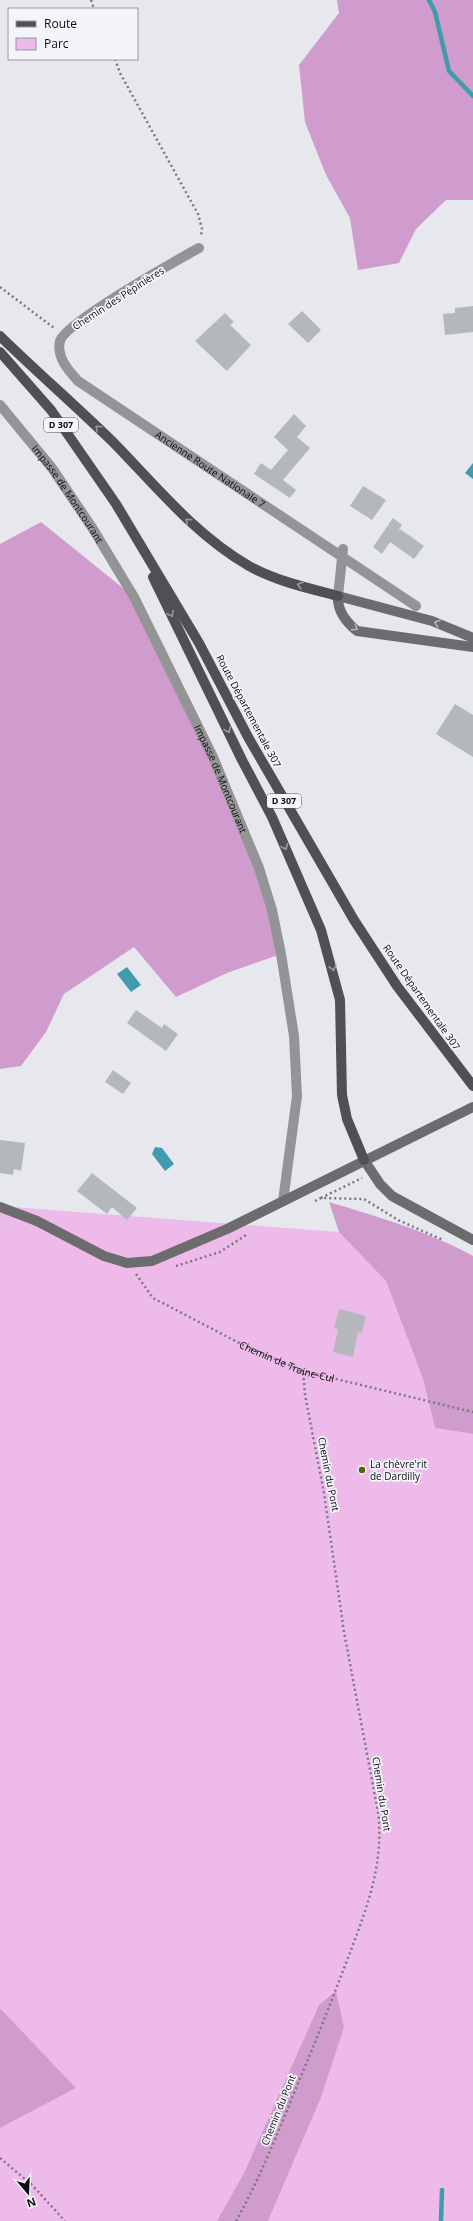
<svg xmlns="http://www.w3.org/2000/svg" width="473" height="2221" viewBox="0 0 473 2221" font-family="'Open Sans',sans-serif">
  <rect width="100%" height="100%" fill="#e6e8ee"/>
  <path fill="#edbaea" d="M0,1206L339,1232L386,1281L423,1379L435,1428L473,1434V2221H268L320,2100L245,2171L217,2221H0V2128L76,2088L0,2008Z"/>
  <g fill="#d09ccd">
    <path d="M337,0H473V200H446L416,229L399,263L358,270L350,218L326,175L305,122L299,65L339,13Z"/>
    <path d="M41,522L134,597L247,838L281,954L227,973L176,997L134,947L64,994L46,1032L21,1066L0,1069V544Z"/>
    <path d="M329,1202C376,1216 430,1232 473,1256V1434L435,1428L423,1379L386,1281L339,1232Z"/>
    <path d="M336,1991L344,2027L320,2100L268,2221H217L245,2171L319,2005Z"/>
    <path d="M0,2008L76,2088L0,2128Z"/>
  </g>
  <g fill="#3e9cac">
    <path d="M473,463V479L465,473Z"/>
    <path d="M127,967L141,985L131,992L117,974Z"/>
    <path d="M155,1147L162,1148L174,1164L165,1171L152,1154Z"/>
  </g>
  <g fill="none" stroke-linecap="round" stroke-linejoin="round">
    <g stroke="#3e9cac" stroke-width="4.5">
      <path d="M429,0L435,12L449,71L473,96"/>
      <path d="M441,2221L442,2190"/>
    </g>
  </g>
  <g fill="#b4b8bc">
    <path d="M473,306V332L445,335L443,314L455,313V308Z"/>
    <path d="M302,311L321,330L308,343L288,324Z"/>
    <path d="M225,313L234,322L230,325L251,345L227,371L195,341Z"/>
    <path d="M294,414L306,426L297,437L310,448L283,480L296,490L290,498L254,474L261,463L271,470L288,450L274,437Z"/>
    <path d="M363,486L386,500L372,520L350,506Z"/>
    <path d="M393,518L402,525L398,531L400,529L424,546L414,559L390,542L382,554L373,547Z"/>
    <path d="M455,704L473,715V757L436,734Z"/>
    <path d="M136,1010L162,1028L164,1024L178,1034L166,1051L127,1023Z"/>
    <path d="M113,1070L131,1083L123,1094L105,1082Z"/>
    <path d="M0,1140L25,1143L21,1171L14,1169L13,1175L0,1173Z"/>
    <path d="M92,1173L137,1208L127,1220L112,1207L107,1214L77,1191Z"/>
    <path d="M339,1309L366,1316L362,1333L358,1332L353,1357L333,1352L338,1329L334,1328Z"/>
  </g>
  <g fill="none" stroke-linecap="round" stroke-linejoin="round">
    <g stroke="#78797d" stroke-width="2.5" stroke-dasharray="2 3" stroke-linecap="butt">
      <path d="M91,0L94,9"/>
      <path d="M115,59L120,73L198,214L202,229L201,237"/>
      <path d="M0,287L54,328"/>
      <path d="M321,1198L362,1178"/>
      <path d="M315,1201L321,1198L364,1199L398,1220L443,1240"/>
      <path d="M176,1266L220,1252L246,1235"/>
      <path id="s1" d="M136,1274L153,1298L245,1346L303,1371L473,1412"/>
      <path d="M0,2158L32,2185L65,2221"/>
      <path d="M236,2221C266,2167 287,2109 311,2052C325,2018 338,1984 351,1950C368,1905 384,1862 378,1812L344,1632L324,1493L305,1395L303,1371"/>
    </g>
    <g stroke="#949496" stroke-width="10">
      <path id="s2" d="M199,248C177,260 65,323 60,341C56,357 69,371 78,381L416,606"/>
      <path id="s3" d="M0,405L52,468L93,529L134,597L213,757L259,868L272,910L281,954L294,1036L297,1096L283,1201"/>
      <path d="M338,596L343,549"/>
    </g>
    <g stroke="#6c6c6f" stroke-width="10">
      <path d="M473,638L432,621L338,596C337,611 346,622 357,631L473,647"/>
      <path d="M364,1160L380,1184L392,1196L473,1240"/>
      <path d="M0,1207L37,1221L104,1256L127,1263L152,1261L227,1229L473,1107"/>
    </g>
    <g stroke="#514f53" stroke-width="10">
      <path d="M0,336C37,372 76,406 113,442C156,486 194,534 249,566C276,581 308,588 338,596"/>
      <path d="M0,352L51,410L116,504L199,643L248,737L354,920L397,986L473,1086"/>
      <path d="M153,577L242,760L272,817L321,930L340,1000L342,1095L347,1119L364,1160"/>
    </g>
  </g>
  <defs><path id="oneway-chevron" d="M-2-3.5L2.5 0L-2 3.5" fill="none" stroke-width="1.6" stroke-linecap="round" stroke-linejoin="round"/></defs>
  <g stroke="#9a9a9f">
    <use href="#oneway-chevron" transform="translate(98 428) rotate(-137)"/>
    <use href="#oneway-chevron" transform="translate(188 521) rotate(-138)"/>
    <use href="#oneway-chevron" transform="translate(300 585) rotate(-163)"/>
    <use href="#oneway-chevron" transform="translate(171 614) rotate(63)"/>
    <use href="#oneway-chevron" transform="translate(228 730) rotate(65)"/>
    <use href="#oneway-chevron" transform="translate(285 847) rotate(66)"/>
    <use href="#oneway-chevron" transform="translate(333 968) rotate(76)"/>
  </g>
  <g stroke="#b6b7bc">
    <use href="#oneway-chevron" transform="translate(437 623) rotate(-161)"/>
    <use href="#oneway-chevron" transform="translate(355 628) rotate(32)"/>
  </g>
  <circle fill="#4f620c" stroke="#f3f5fb" stroke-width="1.5" cx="362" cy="1470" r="4"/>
  <g text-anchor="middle" stroke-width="3.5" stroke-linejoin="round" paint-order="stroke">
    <g fill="#f3f5fb" stroke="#525356" stroke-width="1">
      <rect x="44" y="418" width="34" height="14" rx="3"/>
      <rect x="267" y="794" width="34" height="14" rx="3"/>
    </g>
    <g font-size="9" font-weight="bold" fill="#0d0d0f">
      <text x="61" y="428">D 307</text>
      <text x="284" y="804">D 307</text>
    </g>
    <g font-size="10" fill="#0d0d0f" stroke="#f3f5fb">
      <text transform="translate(118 298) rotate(-33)" y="4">Chemin des Pépinières</text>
      <text dy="4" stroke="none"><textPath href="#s2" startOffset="373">Ancienne Route Nationale 7</textPath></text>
      <text dy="4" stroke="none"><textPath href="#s3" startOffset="112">Impasse de Montcourant</textPath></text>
      <text transform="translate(249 711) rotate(62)" y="4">Route Départementale 307</text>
      <text dy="4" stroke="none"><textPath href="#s3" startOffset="436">Impasse de Montcourant</textPath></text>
      <text transform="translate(422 997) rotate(55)" y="4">Route Départementale 307</text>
      <text dy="4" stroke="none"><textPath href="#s1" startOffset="178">Chemin de Traine-Cul</textPath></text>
      <text transform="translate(329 1474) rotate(79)" y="4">Chemin du Pont</text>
      <text transform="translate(382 1794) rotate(81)" y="4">Chemin du Pont</text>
      <text transform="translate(278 2110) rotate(-68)" y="4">Chemin du Pont</text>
    </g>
    <g font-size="10" fill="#0d0d0f" stroke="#f3f5fb" text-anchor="start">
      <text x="370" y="1468">La chèvre'rit<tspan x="370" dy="12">de Dardilly</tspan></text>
    </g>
  </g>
  <rect x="8" y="8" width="130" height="52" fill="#f3f5fb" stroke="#97989d"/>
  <rect x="16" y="21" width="20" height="6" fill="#514f53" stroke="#97989d"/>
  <text x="44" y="28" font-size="12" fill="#0d0d0f">Route</text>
  <rect x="16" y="38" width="20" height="12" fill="#edbaea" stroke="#97989d"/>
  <text x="44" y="48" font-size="12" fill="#0d0d0f">Parc</text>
  <g transform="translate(28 2193) rotate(161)" stroke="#f3f5fb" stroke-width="3" paint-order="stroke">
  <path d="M0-3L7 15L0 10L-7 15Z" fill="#0d0d0f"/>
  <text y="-6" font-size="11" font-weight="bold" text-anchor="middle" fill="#0d0d0f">N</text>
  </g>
</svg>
